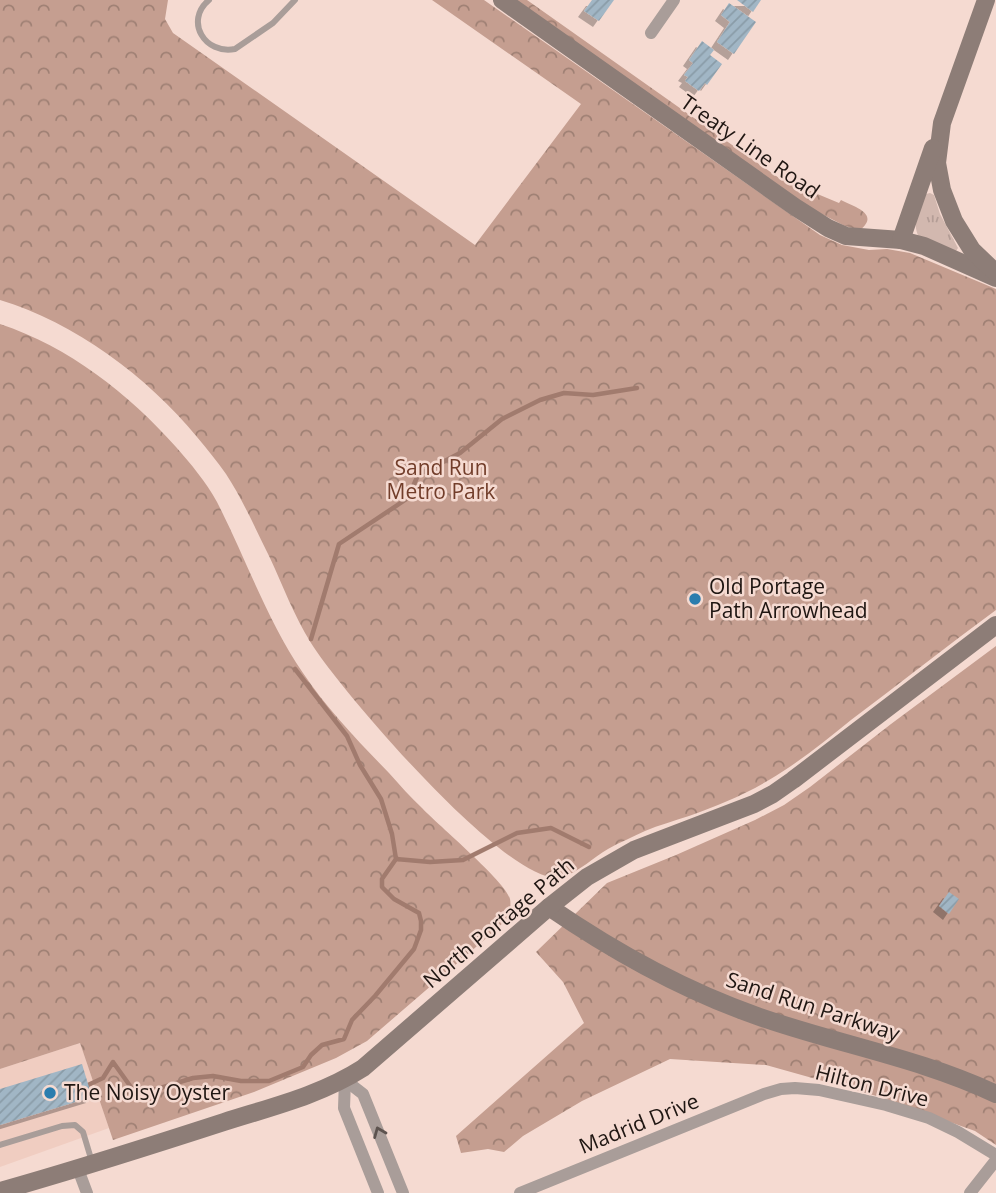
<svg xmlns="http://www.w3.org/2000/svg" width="996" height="1193" viewBox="0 0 996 1193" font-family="'Open Sans',sans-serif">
  <defs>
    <pattern id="grass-tufts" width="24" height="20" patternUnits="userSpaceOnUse" patternTransform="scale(1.75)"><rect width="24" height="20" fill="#d2b8af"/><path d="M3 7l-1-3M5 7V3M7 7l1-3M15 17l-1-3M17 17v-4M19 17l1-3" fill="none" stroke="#b49d96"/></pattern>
    <pattern id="forest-crowns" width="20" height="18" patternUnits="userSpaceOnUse" patternTransform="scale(1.75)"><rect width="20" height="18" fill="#c59e90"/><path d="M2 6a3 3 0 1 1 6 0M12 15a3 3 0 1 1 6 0" fill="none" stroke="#9f8074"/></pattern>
    <pattern id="building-hatch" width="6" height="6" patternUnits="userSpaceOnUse" patternTransform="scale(1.75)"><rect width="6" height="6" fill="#a1b6c5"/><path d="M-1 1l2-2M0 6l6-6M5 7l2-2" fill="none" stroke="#8a9ca8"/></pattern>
    <filter id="shadow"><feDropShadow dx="-6" dy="6" stdDeviation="0" flood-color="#0004"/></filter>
  </defs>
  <rect width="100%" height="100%" fill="#f5dad1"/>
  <path fill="#f0cdc1" d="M80,1043L109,1128L0,1167V1069Z"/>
  <path fill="url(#grass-tufts)" d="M930,193L934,195L940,214L958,248L956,251L919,237C911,222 920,208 926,194Z"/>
  <g fill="url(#forest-crowns)">
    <path d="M0,0H168L165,19L173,33L475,245L581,104L432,0H484L820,235L842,245L869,250L887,249L910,253L996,289V610C947,646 899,684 851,720C825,741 798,763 769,780C744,795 717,806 689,816C674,821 659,825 645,831C633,837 620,842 608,849C594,857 579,872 562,877C511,891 338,687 311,643C294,616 283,586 270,558C256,530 243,500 226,474C217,461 207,449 197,437C148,377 74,322 0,300Z"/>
    <path d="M515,0H527L779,178L839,203L841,200C855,207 880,214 860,230L845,226L812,209Z"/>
    <path d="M0,324C69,347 128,393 176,447C191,464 206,482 217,502C246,559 267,620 303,673C327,709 359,742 389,773C400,785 410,797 422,808C438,825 505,881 510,899C511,903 510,910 510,915L498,928L367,1041L336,1058L254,1092L113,1140L80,1043L0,1069Z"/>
    <path d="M996,646V1145L975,1131L880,1097L766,1065L670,1059L582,1101L523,1136L504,1152L488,1149L461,1153L456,1136L584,1023L563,982L536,952L607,883L676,855L755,820L784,805L810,787L891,724Z"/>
  </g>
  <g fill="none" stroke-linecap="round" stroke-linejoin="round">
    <g stroke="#a17b6e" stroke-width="4.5">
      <path d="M311,639L339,544L408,498L418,475L460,453L502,419L540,400L564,393L593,395L637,388"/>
      <path d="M396,859L430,862L463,860L517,833L551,828L589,847"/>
      <path d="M88,1085L103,1078L113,1062L133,1090L157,1089L193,1078L213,1076L241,1081H269L303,1067L311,1055L322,1045L344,1039L352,1020L375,996L414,949L421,930V921L419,913L394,899L382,887V879L396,859L392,834L381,799L360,765L347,736L295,669"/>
    </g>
  </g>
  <g fill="url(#building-hatch)" filter="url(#shadow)">
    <path d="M592,0H614L599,21L584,11Z"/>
    <path d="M737,0H761L753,12Z"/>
    <path d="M729,3L756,22L734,54L717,42L730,22L721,15Z"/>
    <path d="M702,41L714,50L710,55L722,64L707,85L705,83L699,91L685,81L688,77L684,75L693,63L689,60Z"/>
    <path d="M949,892L959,899L949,914L939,906Z"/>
    <path d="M82,1064L92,1097L0,1125V1089Z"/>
  </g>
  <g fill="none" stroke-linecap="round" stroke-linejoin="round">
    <g stroke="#a99d99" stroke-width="6">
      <path d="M209,0C184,21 205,55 235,49L273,23L295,0"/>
      <path d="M0,1145L62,1126L75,1125L83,1132L92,1162"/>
    </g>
    <g stroke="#a99d99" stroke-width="12">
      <path d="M651,33L674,0"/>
      <path d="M345,1080L363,1094L403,1193"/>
      <path d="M345,1080L344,1108L378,1193"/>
      <path d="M78,1169L87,1193"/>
      <path d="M520,1193L764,1094L781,1089L795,1088L819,1090L886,1105L929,1118L958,1132L996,1155"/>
      <path d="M970,1193L996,1160"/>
    </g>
    <g stroke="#8d7d77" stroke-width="18">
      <path d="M502,0L795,207L828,228L846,236L901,240L924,246L996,278"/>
      <path d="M986,0L942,123L937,163L942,190L954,221L972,250L995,272"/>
      <path d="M901,240L933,148"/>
      <path d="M549,907C613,951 683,990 757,1016C836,1044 920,1058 996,1094"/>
      <path d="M0,1191C75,1170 150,1146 224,1122C271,1107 321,1095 363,1068L549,907L587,877L634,850L754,804L773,794L793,780L996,625"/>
    </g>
  </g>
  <defs><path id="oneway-chevron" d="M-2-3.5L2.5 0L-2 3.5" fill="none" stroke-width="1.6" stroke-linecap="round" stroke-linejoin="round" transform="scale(1.75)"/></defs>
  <use stroke="#5d534f" href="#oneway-chevron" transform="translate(379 1132) rotate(-112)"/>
  <g fill="#2b7dae" stroke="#f5dad1" stroke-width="2.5">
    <circle cx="695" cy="599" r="7"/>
    <circle cx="50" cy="1093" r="7"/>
  </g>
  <g text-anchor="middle" stroke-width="5" stroke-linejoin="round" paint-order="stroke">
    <g font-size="21" fill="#1f1612" stroke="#f5dad1">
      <text transform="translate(750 147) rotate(35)" y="7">Treaty Line Road</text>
      <text transform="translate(499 923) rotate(-40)" y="7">North Portage Path</text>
      <text transform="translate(813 1007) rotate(18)" y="7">Sand Run Parkway</text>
      <text transform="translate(872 1086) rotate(14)" y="7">Hilton Drive</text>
      <text transform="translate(639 1124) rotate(-22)" y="7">Madrid Drive</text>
    </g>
    <g font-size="21" fill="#723d2a" stroke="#f5dad1">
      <text x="441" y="475">Sand Run<tspan x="441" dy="24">Metro Park</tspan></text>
    </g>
    <g font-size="21" fill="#1f1612" stroke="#f5dad1" text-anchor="start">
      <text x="709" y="594">Old Portage<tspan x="709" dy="24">Path Arrowhead</tspan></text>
      <text x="64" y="1100">The Noisy Oyster</text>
    </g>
  </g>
</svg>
